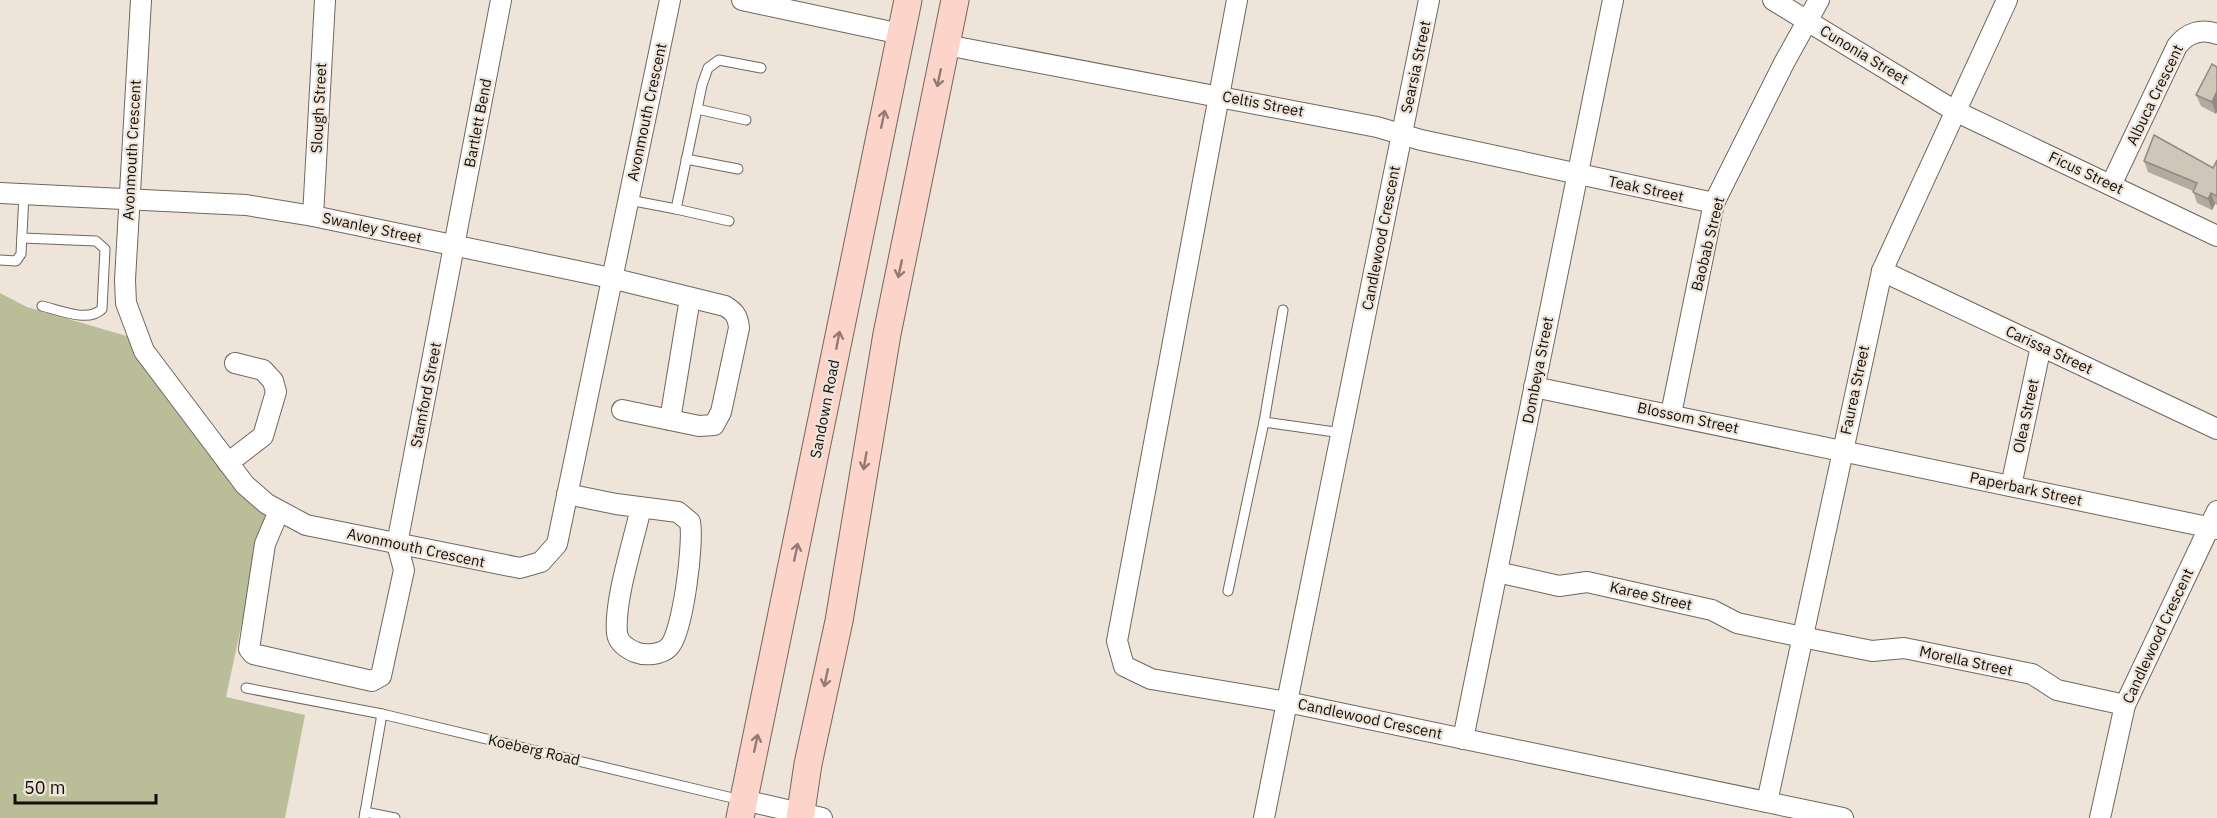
<svg xmlns="http://www.w3.org/2000/svg" width="2217" height="818" viewBox="0 0 2217 818" font-family="'IBM Plex Sans',sans-serif">
  <rect width="100%" height="100%" fill="#efe4d9"/>
  <path fill="#b9bd98" d="M0,293L27,307L130,337L236,488L265,515L226,697L305,715L285,818H0Z"/>
  <g fill="none" stroke-linecap="round" stroke-linejoin="round">
    <defs>
      <g id="service">
        <path d="M697,109L746,120"/>
        <path d="M686,159L738,169"/>
        <path d="M629,200L676,209"/>
        <path d="M729,221L676,209L702,85L708,68L719,60L761,68"/>
        <path d="M22,238L96,241L105,249L102,309C88,323 59,310 42,306"/>
        <path d="M0,260L16,261L21,254L24,194"/>
        <path d="M1264,422L1283,310"/>
        <path d="M1228,591L1264,422L1342,433"/>
        <path d="M246,688L382,714L741,800"/>
        <path d="M365,812L395,818"/>
        <path d="M364,818L382,714"/>
      </g>
      <g id="minor">
        <path d="M141,0L125,280L126,303L144,351L245,485L267,504L306,525L520,568L541,562L557,544L670,0"/>
        <path d="M742,0L901,34"/>
        <path d="M1237,0L1117,641L1124,666L1151,679L1287,702L1264,818"/>
        <path d="M1429,0L1287,702L1843,818"/>
        <path d="M1773,0L1955,111L2217,236"/>
        <path d="M946,45L1377,127L1421,140L1714,203"/>
        <path d="M2111,185L2177,46C2187,33 2201,28 2217,34"/>
        <path d="M0,193L246,205L313,216L611,278L725,306C735,312 738,317 739,328L721,412L714,425L699,426L622,410"/>
        <path d="M313,216L325,0"/>
        <path d="M1882,271L2217,429"/>
        <path d="M1534,387L2217,529"/>
        <path d="M1671,414L1714,203L1784,63L1819,0"/>
        <path d="M670,420L690,298"/>
        <path d="M228,463L263,436L276,392L273,381L263,370L235,363"/>
        <path d="M2011,486L2041,346"/>
        <path d="M567,494L616,504L678,512L690,522C694,542 683,633 669,647C661,655 645,656 635,652C626,648 618,643 617,633C614,599 634,541 641,507"/>
        <path d="M279,511L265,544L249,649L253,654L372,681L381,676L404,570L397,544L501,0"/>
        <path d="M1497,572L1559,586L1587,582L1712,610L1737,623L1802,637L1872,651L1904,648L2032,674L2057,690L2125,705"/>
        <path d="M1463,739L1613,0"/>
        <path d="M743,800L822,818"/>
        <path d="M1767,802L1882,271L2007,0"/>
        <path d="M2100,818L2125,705L2217,511"/>
      </g>
      <g id="secondary">
        <path d="M740,818L908,0"/>
        <path d="M800,818L808,764L839,621L887,334L955,0"/>
      </g>
    </defs>
    <use href="#service" stroke="#71675d" stroke-width="11"/>
    <use href="#minor" stroke="#71675d" stroke-width="22"/>
    <use href="#secondary" stroke="#71675d" stroke-width="29"/>
    <use href="#service" stroke="#fff" stroke-width="9"/>
    <use href="#minor" stroke="#fff" stroke-width="20"/>
    <use href="#secondary" stroke="#fdd4ca" stroke-width="27"/>
  </g>
  <g fill="#b2a99f">
    <path d="M2217,67V111L2216,114L2201,106L2196,95Z"/>
    <path d="M2217,160V205L2215,204L2212,210L2197,203L2193,191L2148,172L2144,161L2213,168Z"/>
  </g>
  <g fill="#918a82">
    <path d="M2217,91V111L2216,114L2212,102Z"/>
    <path d="M2211,193L2215,204L2212,210L2208,199Z"/>
  </g>
  <g fill="#cfc5b9" stroke="#918a82" stroke-width="1.5">
    <path d="M2212,64L2217,67V91L2212,102L2196,95Z"/>
    <path d="M2154,135L2213,168L2217,160V196L2211,193L2208,199L2193,192L2197,183L2144,161Z"/>
  </g>
  <defs><path id="oneway-shaft" d="M-6 0H5M1.5-3L5.5 0L1.5 3" fill="none" stroke-width="1.6" stroke-linecap="round" stroke-linejoin="round" transform="scale(1.5)"/></defs>
  <g stroke="#937b74">
    <use href="#oneway-shaft" transform="translate(939 78) rotate(102)"/>
    <use href="#oneway-shaft" transform="translate(883 119) rotate(-78)"/>
    <use href="#oneway-shaft" transform="translate(900 269) rotate(102)"/>
    <use href="#oneway-shaft" transform="translate(838 340) rotate(-79)"/>
    <use href="#oneway-shaft" transform="translate(865 461) rotate(100)"/>
    <use href="#oneway-shaft" transform="translate(796 552) rotate(-78)"/>
    <use href="#oneway-shaft" transform="translate(826 678) rotate(102)"/>
    <use href="#oneway-shaft" transform="translate(756 743) rotate(-78)"/>
  </g>
  <g text-anchor="middle" stroke-width="4.5" stroke-linejoin="round" paint-order="stroke">
    <g font-size="15" fill="#120e0a" stroke="#efe4d9">
      <text transform="translate(1864 55) rotate(31)" y="5">Cunonia Street</text>
      <text transform="translate(1416 67) rotate(-78)" y="5">Searsia Street</text>
      <text transform="translate(2155 95) rotate(-64)" y="5">Albuca Crescent</text>
      <text transform="translate(1263 104) rotate(11)" y="5">Celtis Street</text>
      <text transform="translate(319 108) rotate(-87)" y="5">Slough Street</text>
      <text transform="translate(647 112) rotate(-78)" y="5">Avonmouth Crescent</text>
      <text transform="translate(478 123) rotate(-79)" y="5">Bartlett Bend</text>
      <text transform="translate(132 150) rotate(-87)" y="5">Avonmouth Crescent</text>
      <text transform="translate(2086 173) rotate(25)" y="5">Ficus Street</text>
      <text transform="translate(1646 189) rotate(12)" y="5">Teak Street</text>
      <text transform="translate(372 228) rotate(12)" y="5">Swanley Street</text>
      <text transform="translate(1381 238) rotate(-79)" y="5">Candlewood Crescent</text>
      <text transform="translate(1708 244) rotate(-76)" y="5">Baobab Street</text>
      <text transform="translate(2049 350) rotate(25)" y="5">Carissa Street</text>
      <text transform="translate(1538 370) rotate(-79)" y="5">Dombeya Street</text>
      <text transform="translate(1855 390) rotate(-78)" y="5">Faurea Street</text>
      <text transform="translate(426 395) rotate(-79)" y="5">Stamford Street</text>
      <text transform="translate(825 409) rotate(-79)" y="5">Sandown Road</text>
      <text transform="translate(2026 416) rotate(-78)" y="5">Olea Street</text>
      <text transform="translate(1688 418) rotate(12)" y="5">Blossom Street</text>
      <text transform="translate(2026 489) rotate(12)" y="5">Paperbark Street</text>
      <text transform="translate(416 548) rotate(12)" y="5">Avonmouth Crescent</text>
      <text transform="translate(1651 596) rotate(13)" y="5">Karee Street</text>
      <text transform="translate(2158 636) rotate(-65)" y="5">Candlewood Crescent</text>
      <text transform="translate(1966 661) rotate(12)" y="5">Morella Street</text>
      <text transform="translate(1370 719) rotate(12)" y="5">Candlewood Crescent</text>
      <text transform="translate(534 750) rotate(13)" y="5">Koeberg Road</text>
    </g>
  </g>
  <path d="M15 794v9h141v-9" fill="none" stroke="#120e0a" stroke-width="3"/>
  <text x="24" y="794" font-size="18" fill="#120e0a" stroke="#efe4d9" stroke-width="4.5" paint-order="stroke">50 m</text>
</svg>
